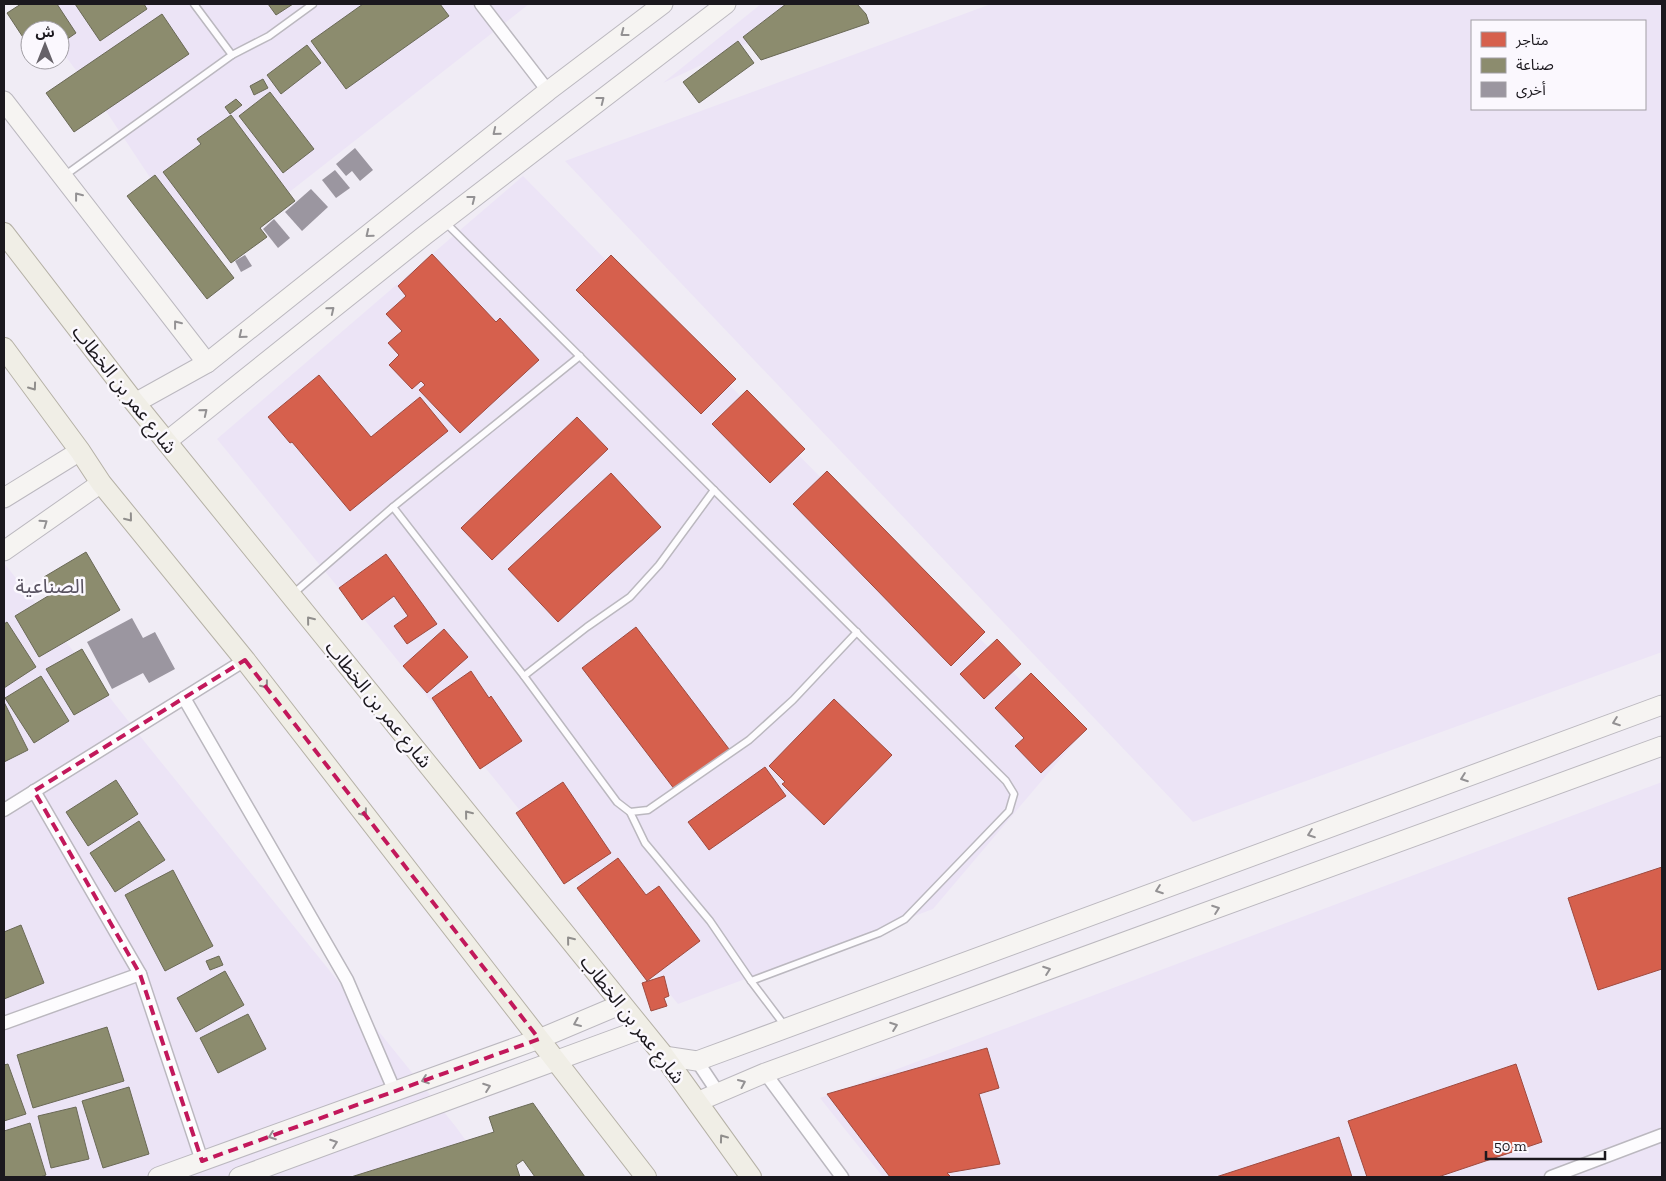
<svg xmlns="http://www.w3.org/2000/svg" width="1666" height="1181" viewBox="0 0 1666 1181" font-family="'Zilla Slab','Noto Sans Arabic',serif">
  <rect width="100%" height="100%" fill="#f0ecf5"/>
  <g fill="#ece4f6" fill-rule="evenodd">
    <path d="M25,4H529L204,259L100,102L60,49V30H45Z"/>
    <path d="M761,4H831L663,83Z"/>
    <path d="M991,4H1662V652L1193,822L565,161ZM1645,21V109H1472V21Z"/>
    <path d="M523,176L1078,738L933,909L678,1004L217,439Z"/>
    <path d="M4,563L144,741L456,1127L492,1177H4Z"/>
    <path d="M1662,782V1177H883L820,1098Z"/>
  </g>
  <g fill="#d6604d" stroke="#9e4a3f">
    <path d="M432,254L496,322L500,318L539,360L460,433L419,390L425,385L421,381L412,389L389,365L399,355L388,343L402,331L386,314L406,296L398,286Z"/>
    <path d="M611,255L736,379L701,414L576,290Z"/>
    <path d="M319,375L371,437L420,397L448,431L350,511L292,442L290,443L268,417Z"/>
    <path d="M747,390L805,449L770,483L712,424Z"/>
    <path d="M577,417L608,449L492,560L461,528Z"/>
    <path d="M827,471L985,632L951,666L793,504Z"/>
    <path d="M611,473L661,527L558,622L508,569Z"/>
    <path d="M386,554L437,624L407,644L394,626L408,616L394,596L362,620L339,588Z"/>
    <path d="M636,627L729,749L675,790L582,668Z"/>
    <path d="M444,629L468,657L427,693L403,666Z"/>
    <path d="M997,639L1021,664L984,699L960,674Z"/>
    <path d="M471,671L489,698L491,696L522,741L480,769L432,698Z"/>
    <path d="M1031,673L1087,729L1041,773L1015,746L1024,738L995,708Z"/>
    <path d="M834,699L892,755L824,825L782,784L785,782L769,766Z"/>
    <path d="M765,767L786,796L709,850L688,822Z"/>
    <path d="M563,782L611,853L564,884L516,813Z"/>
    <path d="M618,858L646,895L659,886L700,941L647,981L577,888Z"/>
    <path d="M1662,867V969L1598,990L1568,898Z"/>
    <path d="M664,976L669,996L664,998L667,1006L651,1011L642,983Z"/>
    <path d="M987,1048L999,1088L979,1094L1000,1164L947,1173L951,1177H890L827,1094Z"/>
    <path d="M1516,1064L1542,1142L1438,1177H1367L1348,1121Z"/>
    <path d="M1339,1137L1352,1177H1216Z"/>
  </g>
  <g fill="#8c8c6e" stroke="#6a6956">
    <path d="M21,4H57L76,33L60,44V30H30V48L7,13Z"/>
    <path d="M75,4H144L147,9L100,41Z"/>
    <path d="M268,4H293L276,15Z"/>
    <path d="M363,4H440L449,16L346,89L311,41Z"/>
    <path d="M786,4H857L866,14L869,23L761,60L743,37Z"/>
    <path d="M162,14L189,54L74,132L46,93Z"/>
    <path d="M738,41L754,63L699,103L683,82Z"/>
    <path d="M307,45L321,63L281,94L267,75Z"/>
    <path d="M263,79L268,88L254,95L250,86Z"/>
    <path d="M270,92L314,149L283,173L239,116Z"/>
    <path d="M236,99L242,105L230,114L225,107Z"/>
    <path d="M231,115L295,201L260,228L267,237L231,263L163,172L201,144L197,139Z"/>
    <path d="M155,175L234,278L207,299L127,196Z"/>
    <path d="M86,552L120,610L39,657L15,616L53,593L44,577Z"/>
    <path d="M7,622L36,667L4,688V624Z"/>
    <path d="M82,649L109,695L74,715L46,669Z"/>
    <path d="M41,676L69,721L34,743L5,698Z"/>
    <path d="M4,702L28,750L4,762Z"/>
    <path d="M116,780L138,814L88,846L66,812Z"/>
    <path d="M139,821L165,860L115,892L90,853Z"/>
    <path d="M173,870L213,946L165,971L125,895Z"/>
    <path d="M21,925L44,983L4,999V932Z"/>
    <path d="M219,956L223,965L210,970L206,961Z"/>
    <path d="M225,971L244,1005L196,1032L177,998Z"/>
    <path d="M248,1014L266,1049L218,1073L200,1038Z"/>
    <path d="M107,1027L124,1081L33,1108L17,1055Z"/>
    <path d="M8,1064L26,1114L4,1121V1065Z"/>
    <path d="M129,1087L149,1154L103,1168L82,1101Z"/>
    <path d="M533,1103L585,1177H535L523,1160L516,1165L520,1177H351L494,1132L489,1117Z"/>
    <path d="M76,1107L89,1159L51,1168L38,1116Z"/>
    <path d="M30,1123L46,1175L40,1177H4V1131Z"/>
  </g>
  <g fill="#9b96a0">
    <path d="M355,148L373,170L360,181L352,171L346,176L336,164Z"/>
    <path d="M335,170L350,188L336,198L322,180Z"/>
    <path d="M311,189L328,207L302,231L285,212Z"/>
    <path d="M274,219L290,238L278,248L263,229Z"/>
    <path d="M245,255L252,266L241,272L235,261Z"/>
    <path d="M132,618L143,638L155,632L175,669L149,683L143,673L112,689L87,642Z"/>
  </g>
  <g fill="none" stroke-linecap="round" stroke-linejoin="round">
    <defs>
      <g id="lane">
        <path d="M232,55L269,36L313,4"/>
        <path d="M64,176L232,55L194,4"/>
        <path d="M445,222L1006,781L1014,794L1009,811L905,919L879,933L751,981"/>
        <path d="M393,507L524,676L617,802L630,812L648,810L749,740L793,700L857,632"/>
        <path d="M294,593L393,507L580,356"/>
        <path d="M524,676L587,627L630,597L659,565L714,490"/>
        <path d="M630,812L645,843L710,921L751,981L785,1026"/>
      </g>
      <g id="street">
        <path d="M481,4L548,91"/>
        <path d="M184,698L347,980L395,1092"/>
        <path d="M34,791L140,974L202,1161"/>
        <path d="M4,810L245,660"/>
        <path d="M4,1023L140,974"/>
        <path d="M697,1061L719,1094"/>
        <path d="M765,1073L842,1177"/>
        <path d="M1551,1177L1662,1135"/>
      </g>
      <g id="secondary">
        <path d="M4,101L207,363"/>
        <path d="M135,403L207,363L548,91L663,4"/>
        <path d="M166,442L425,235L726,4"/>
        <path d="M4,498L80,451"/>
        <path d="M4,551L101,483"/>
        <path d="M664,1056L697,1061L1662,705"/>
        <path d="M697,1102L765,1073L1662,746"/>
        <path d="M158,1177L539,1039L622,1004"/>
        <path d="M239,1177L642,1029"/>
      </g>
      <g id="primary">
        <path d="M4,233L135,403L664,1056L751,1177"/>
        <path d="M4,348L80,451L101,483L245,660L646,1177"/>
      </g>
    </defs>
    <use href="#lane" stroke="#bbb8bf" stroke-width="9"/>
    <use href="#street" stroke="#bbb8bf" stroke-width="15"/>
    <use href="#secondary" stroke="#bbb8bf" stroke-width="21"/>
    <use href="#primary" stroke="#b5b1a6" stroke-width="22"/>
    <use href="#lane" stroke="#fdfcfe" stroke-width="6"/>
    <use href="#street" stroke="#fdfcfe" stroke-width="12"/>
    <use href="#secondary" stroke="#f6f4f2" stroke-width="19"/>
    <use href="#primary" stroke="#f0eee6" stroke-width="20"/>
  </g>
  <defs><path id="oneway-chevron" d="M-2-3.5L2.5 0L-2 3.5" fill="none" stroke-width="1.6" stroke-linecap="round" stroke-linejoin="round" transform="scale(1.25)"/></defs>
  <g stroke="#939193">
    <use href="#oneway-chevron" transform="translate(624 33) rotate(143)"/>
    <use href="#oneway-chevron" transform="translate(601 100) rotate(-38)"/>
    <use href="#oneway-chevron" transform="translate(496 132) rotate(141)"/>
    <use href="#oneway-chevron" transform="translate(78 196) rotate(-128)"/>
    <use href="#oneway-chevron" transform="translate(472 199) rotate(-38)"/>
    <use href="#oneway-chevron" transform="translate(369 234) rotate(141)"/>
    <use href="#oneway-chevron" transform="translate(331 310) rotate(-39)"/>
    <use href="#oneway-chevron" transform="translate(177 324) rotate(-128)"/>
    <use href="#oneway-chevron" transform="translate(242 335) rotate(141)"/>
    <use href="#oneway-chevron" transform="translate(204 412) rotate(-39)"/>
    <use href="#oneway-chevron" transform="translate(44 523) rotate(-35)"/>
    <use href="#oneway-chevron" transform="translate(1616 722) rotate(160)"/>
    <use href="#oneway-chevron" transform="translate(1464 778) rotate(160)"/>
    <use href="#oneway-chevron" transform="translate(1311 834) rotate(160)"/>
    <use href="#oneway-chevron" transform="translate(1159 890) rotate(160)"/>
    <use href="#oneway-chevron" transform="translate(1216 909) rotate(-20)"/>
    <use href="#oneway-chevron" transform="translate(1047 970) rotate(-20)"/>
    <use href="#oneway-chevron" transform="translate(577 1023) rotate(157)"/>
    <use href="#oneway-chevron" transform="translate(894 1026) rotate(-20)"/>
    <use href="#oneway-chevron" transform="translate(425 1080) rotate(160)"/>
    <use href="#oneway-chevron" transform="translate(742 1083) rotate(-24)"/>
    <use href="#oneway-chevron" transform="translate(487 1087) rotate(-20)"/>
    <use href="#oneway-chevron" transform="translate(272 1136) rotate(160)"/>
    <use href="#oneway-chevron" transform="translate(334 1143) rotate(-20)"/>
  </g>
  <g stroke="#908e8c">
    <use href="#oneway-chevron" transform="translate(33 387) rotate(54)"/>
    <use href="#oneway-chevron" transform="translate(129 518) rotate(51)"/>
    <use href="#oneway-chevron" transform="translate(310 620) rotate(-129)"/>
    <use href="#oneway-chevron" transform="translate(265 685) rotate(52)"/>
    <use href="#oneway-chevron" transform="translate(364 813) rotate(52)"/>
    <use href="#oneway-chevron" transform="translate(468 814) rotate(-129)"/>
    <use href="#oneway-chevron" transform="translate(570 940) rotate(-129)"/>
    <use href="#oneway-chevron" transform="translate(723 1138) rotate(-126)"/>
  </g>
  <path fill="none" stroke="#c2185b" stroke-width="4" stroke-dasharray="10 6" stroke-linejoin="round" d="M245,660L539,1039L202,1161L140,974L34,791Z"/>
  <g text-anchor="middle" stroke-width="5" stroke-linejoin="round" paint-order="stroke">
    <g font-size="19" fill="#1b181e" stroke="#fbf8fe">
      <text transform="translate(125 389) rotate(52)" y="7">شارع عمر بن الخطاب</text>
      <text transform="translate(379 704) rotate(51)" y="7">شارع عمر بن الخطاب</text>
      <text transform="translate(633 1019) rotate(52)" y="7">شارع عمر بن الخطاب</text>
    </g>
    <g font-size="20" fill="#595361" stroke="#fbf8fe">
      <text x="50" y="593">الصناعية</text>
    </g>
  </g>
  <rect width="1666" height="1181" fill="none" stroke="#1b181e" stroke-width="10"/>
  <rect x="1471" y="20" width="175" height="90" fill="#fbf8fe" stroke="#a19ea4"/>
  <rect x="1481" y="32" width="25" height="15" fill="#d6604d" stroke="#a19ea4"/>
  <text x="1516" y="45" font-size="15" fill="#1b181e">متاجر</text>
  <rect x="1481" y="58" width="25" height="15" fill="#8c8c6e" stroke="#a19ea4"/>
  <text x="1516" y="70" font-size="15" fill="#1b181e">صناعة</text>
  <rect x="1481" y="82" width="25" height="15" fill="#9b96a0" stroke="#a19ea4"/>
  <text x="1516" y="95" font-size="15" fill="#1b181e">أخرى</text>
  <g transform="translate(45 45)"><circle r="24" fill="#fbf8fe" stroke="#a19ea4"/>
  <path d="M0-4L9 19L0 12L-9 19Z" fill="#666269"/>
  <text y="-8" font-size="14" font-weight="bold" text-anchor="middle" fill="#1b181e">ش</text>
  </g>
  <path d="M1486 1151v8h119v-8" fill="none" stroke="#1b181e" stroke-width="2.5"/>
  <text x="1494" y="1151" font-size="15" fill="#1b181e" stroke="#fbf8fe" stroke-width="4" paint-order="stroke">50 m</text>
</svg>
